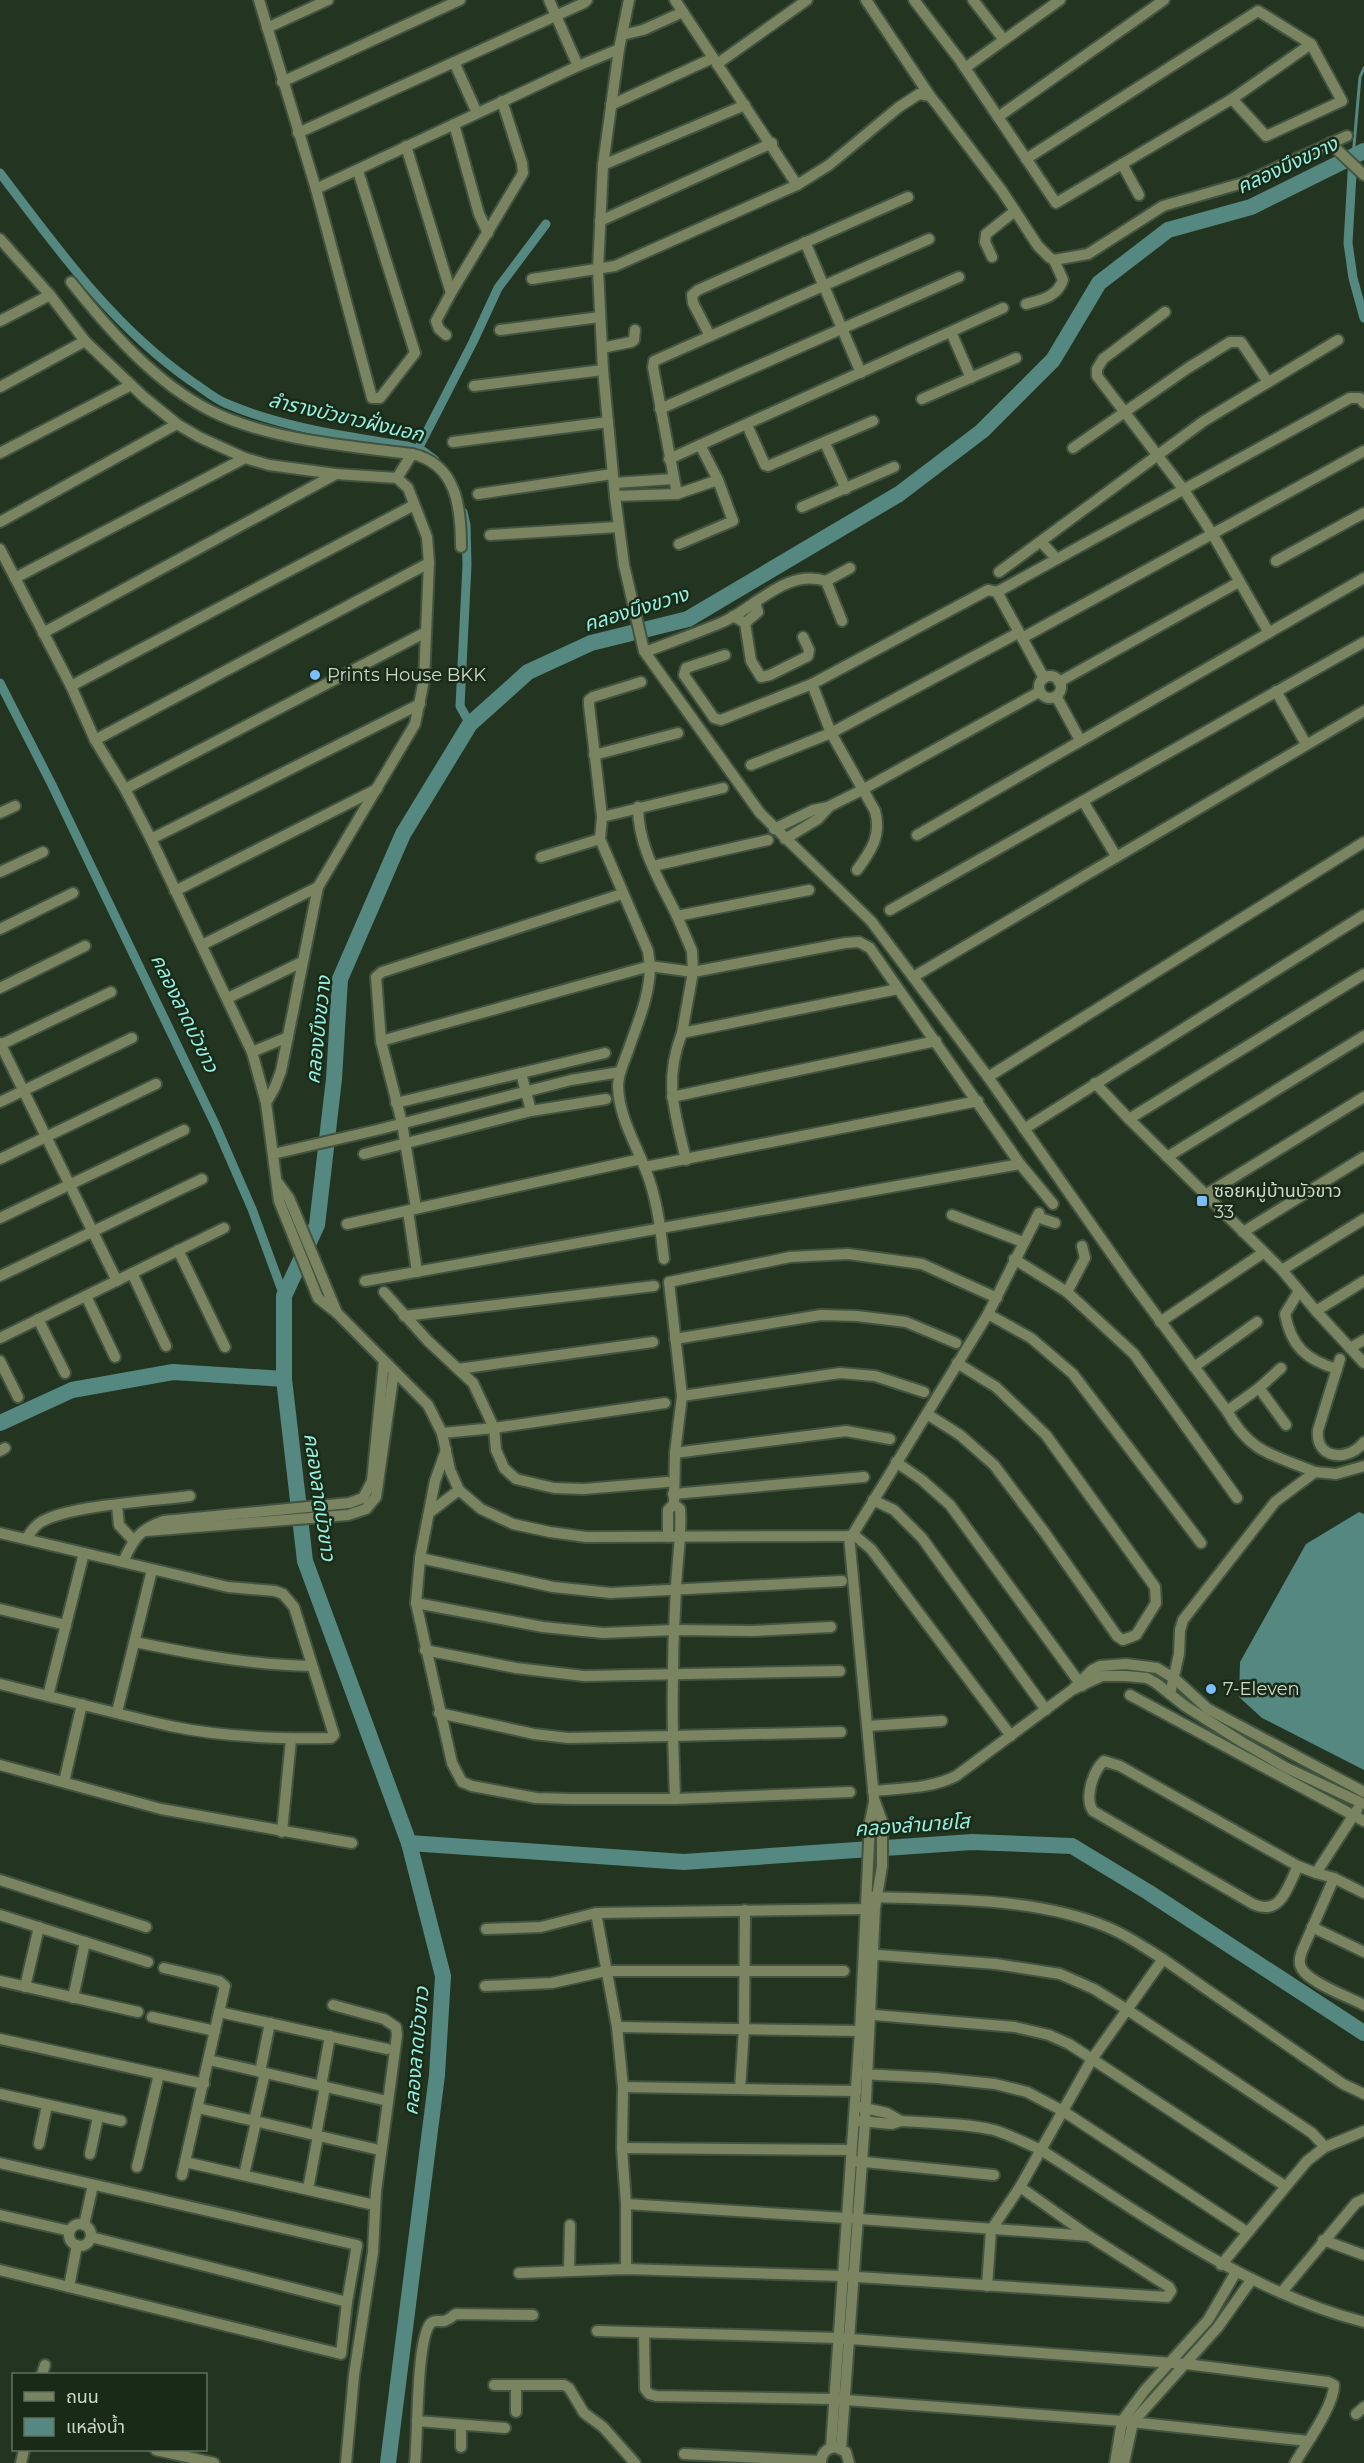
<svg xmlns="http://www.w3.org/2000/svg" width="1364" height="2463" viewBox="0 0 1364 2463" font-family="Montserrat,'Noto Sans Thai',sans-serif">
  <rect width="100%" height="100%" fill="#233521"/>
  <path fill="#548880" d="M1359,1512L1364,1514V1770L1262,1718L1239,1697L1240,1662L1306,1544Z"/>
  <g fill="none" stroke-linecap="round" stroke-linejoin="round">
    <path stroke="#548880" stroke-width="3" d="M1353,157L1360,77L1364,68"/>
    <g stroke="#548880" stroke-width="9">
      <path d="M1353,157L1348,243L1353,278L1364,318"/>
      <path d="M0,173C56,247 113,327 191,381C202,388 213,398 225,403C283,428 346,436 407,446L423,451L435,460"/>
      <path d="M418,449L473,342L498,288L546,224"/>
      <path d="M463,512L466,525L467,565L460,706L470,724"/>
      <path d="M0,683L52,785L215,1124L252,1209L284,1296"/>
    </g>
    <g stroke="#548880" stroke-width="16">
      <path d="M0,1423L72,1390L173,1372L284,1379"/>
      <path d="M409,1843L684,1862L972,1842L1072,1846L1148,1892L1364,2033"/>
      <path d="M388,2463L437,2075L443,1976L409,1843L305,1561L284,1379V1296L317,1225L334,1079L340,979L403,834L470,724L528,672L591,643L688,619L899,494L982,431L1053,360L1099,283L1168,230L1251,207L1364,151"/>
    </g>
    <defs>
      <g id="minor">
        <path d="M259,0L316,189L372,398H380L415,353L358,171"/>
        <path d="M549,0L578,66"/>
        <path d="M629,0L619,49L603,165L598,270L603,370L615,496L624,565L644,651L760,813L871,921L988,1077L1130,1280L1227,1411C1251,1454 1272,1454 1315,1472L1275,1502L1183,1620L1180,1630L1179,1654L1170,1694"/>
        <path d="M675,0L797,185"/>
        <path d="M866,0L930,96"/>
        <path d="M914,0L959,59L1056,203L1232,99L1311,44"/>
        <path d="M267,28L328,0"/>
        <path d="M622,35L643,30L683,12"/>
        <path d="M1004,40L1060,0"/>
        <path d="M454,62L477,113"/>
        <path d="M717,64L807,0"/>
        <path d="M965,68L1004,40L973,0"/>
        <path d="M282,82L460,0"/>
        <path d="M611,105L713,58"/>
        <path d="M998,117L1164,0"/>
        <path d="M454,124L479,214L488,233"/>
        <path d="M298,133L584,3L587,0"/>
        <path d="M1330,143L1364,175"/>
        <path d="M406,146L451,293L436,321L439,329L446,335"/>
        <path d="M1026,159L1258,11L1311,44L1342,101L1266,136L1232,99"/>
        <path d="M1122,164L1139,195"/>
        <path d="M603,165L745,105"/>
        <path d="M316,189L578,66L619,49"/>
        <path d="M600,221L772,143"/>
        <path d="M0,239L50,295L85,341L145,398L177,424L199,437L245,458L269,465L336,474L397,478L408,488L427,537L429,563L424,680L415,724L318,887L281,1071L275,1087L266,1103"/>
        <path d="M805,242L861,373"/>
        <path d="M992,257L985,242L986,234L1015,211"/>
        <path d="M532,279L615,266L797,185L829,165L899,107L919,94L930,96L938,106L1002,191L1038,246L1049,257L1054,260L1088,254L1163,206L1243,183L1347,136"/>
        <path d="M71,282C109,330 155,383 211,411C269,440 348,446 412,454"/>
        <path d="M451,293L523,173L522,163L502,101"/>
        <path d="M1026,304C1041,300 1057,297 1063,280L1054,260"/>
        <path d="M1165,312L1103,359L1097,369V376L1184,490L1213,535L1269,633"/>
        <path d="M0,321L50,295"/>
        <path d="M500,330L600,317"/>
        <path d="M951,332L971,378"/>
        <path d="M710,336L693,303L692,295L698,290L908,197"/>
        <path d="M602,348L631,342L634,340L635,330"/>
        <path d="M474,386L603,370"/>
        <path d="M0,387L85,341"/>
        <path d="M922,399L1016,358"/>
        <path d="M660,409L959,277"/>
        <path d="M747,425L765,465L768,466L873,421"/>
        <path d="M453,442L608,422"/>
        <path d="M825,443L846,489"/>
        <path d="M1073,448L1188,368L1230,342H1241L1268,382"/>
        <path d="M0,453L131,385"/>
        <path d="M669,459L1003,308"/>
        <path d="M397,478L412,454C457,464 461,508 461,547"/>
        <path d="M614,483L673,479"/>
        <path d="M478,494L612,474"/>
        <path d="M677,494L653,367L654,361L929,239"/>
        <path d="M615,496L677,494L718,480"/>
        <path d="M802,507L894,467"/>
        <path d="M0,522L177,424"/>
        <path d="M490,535L618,527"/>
        <path d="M1041,542L1057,559"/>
        <path d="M679,544L733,521L718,480L700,445"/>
        <path d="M0,549L71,686L95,740L125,789L151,839L252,1052L266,1103L279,1201L318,1298L337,1313L428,1405L442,1433L450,1470L459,1490L481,1509L513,1524L550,1532L586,1537L849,1536L853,1534L988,1314L1039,1213"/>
        <path d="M1276,561L1364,513"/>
        <path d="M999,572L1204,421L1338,340"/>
        <path d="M15,578L245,458"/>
        <path d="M826,581L850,568"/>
        <path d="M997,592L1350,398H1360L1364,403"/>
        <path d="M733,616L745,623L751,661L761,677L770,675L808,656L809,650L803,637"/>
        <path d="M745,623L758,612L755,602"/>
        <path d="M43,633L336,474"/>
        <path d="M1022,638L1364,451"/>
        <path d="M645,652C671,642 697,633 723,622C756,607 787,568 826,581L842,621"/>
        <path d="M725,655L686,668L684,675L714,718L721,720L812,684L988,590L997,592L1044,678"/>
        <circle cx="1050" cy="687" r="11"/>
        <path d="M641,682L593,697L589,700V705L602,817L600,839L648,951L650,966L693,972L845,943L859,942L870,948L1020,1164L1053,1204"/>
        <path d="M1059,682L1239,582"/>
        <path d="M812,684L831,733L875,811C882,835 871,851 857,870"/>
        <path d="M71,686L414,505"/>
        <path d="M1276,691L1306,744"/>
        <path d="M1056,696L1080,740"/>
        <path d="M95,740L429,563"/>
        <path d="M594,755L678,733"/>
        <path d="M751,765L831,733L1018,633"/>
        <path d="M125,789L426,632"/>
        <path d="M1083,801L1116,856"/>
        <path d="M638,807C638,847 660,881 677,916L809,890"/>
        <path d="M0,813L15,806"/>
        <path d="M602,817L723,788"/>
        <path d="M774,829L813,810L828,807L862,790L1039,692"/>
        <path d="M917,835L1364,578"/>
        <path d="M151,839L420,704"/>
        <path d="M785,839L818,819L828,808"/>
        <path d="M541,857L600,839"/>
        <path d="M653,866L768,840"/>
        <path d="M0,872L43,852"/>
        <path d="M175,891L377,789"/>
        <path d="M890,910L1364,642"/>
        <path d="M677,916L692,951L693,972L682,1033L898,989"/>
        <path d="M0,929L73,893"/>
        <path d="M202,945L318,887"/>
        <path d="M913,977L1364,711"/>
        <path d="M0,988L85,946"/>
        <path d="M228,998L302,962"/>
        <path d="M682,1033C663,1082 675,1112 686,1160"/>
        <path d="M381,1041L650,966C650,996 637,1024 628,1051C624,1062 618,1074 618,1086C619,1121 640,1150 650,1182C658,1207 661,1233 664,1259"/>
        <path d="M0,1043L117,1281"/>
        <path d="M0,1045L111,992"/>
        <path d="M252,1052L288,1037"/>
        <path d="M521,1073L531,1111"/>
        <path d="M988,1077L1364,842"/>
        <path d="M1095,1083L1129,1119L1282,1270L1316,1311L1364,1363"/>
        <path d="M672,1097L936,1041"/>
        <path d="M0,1102L132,1038"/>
        <path d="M396,1103L605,1053"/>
        <path d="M1129,1119L1364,974"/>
        <path d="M1024,1129L1364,915"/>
        <path d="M273,1154L377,1130L571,1080L620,1072"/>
        <path d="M364,1154L531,1111L606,1099"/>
        <path d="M1167,1157L1364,1036"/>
        <path d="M0,1159L156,1084"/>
        <path d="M645,1167L978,1101"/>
        <path d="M278,1183L289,1198L337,1313"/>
        <path d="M1205,1195L1364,1097"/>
        <path d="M416,1208L402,1123L381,1041L376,977L382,972L622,894"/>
        <path d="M408,1211L417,1272"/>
        <path d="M952,1215L1023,1242"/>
        <path d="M1037,1217L1055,1223"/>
        <path d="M0,1218L184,1130"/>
        <path d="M347,1224L641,1159"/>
        <path d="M1243,1232L1364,1157"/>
        <path d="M178,1250L225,1347"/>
        <path d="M1014,1259L1067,1292L1134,1354L1237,1498"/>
        <path d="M1282,1270L1364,1219"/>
        <path d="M132,1273L166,1346"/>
        <path d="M0,1276L202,1179"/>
        <path d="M365,1281L1020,1164"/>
        <path d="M1299,1291L1285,1314C1291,1346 1306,1360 1337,1369"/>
        <path d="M384,1292L428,1341L473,1383L494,1428L496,1450L504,1468L516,1479L554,1488L584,1489L667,1482"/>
        <path d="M1067,1292L1085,1258L1082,1246"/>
        <path d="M86,1296L115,1357"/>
        <path d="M1316,1311L1364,1281"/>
        <path d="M988,1314L1031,1338L1073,1374L1201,1543"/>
        <path d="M404,1316L654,1286"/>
        <path d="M38,1319L65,1373"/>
        <path d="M1160,1322L1263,1253"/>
        <path d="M0,1338L224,1228"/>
        <path d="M675,1339L821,1315L857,1316L906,1322L956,1343"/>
        <path d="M1350,1348L1364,1340"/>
        <path d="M1340,1359L1318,1430C1315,1460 1349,1462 1364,1442"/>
        <path d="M0,1361L18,1397"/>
        <path d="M1194,1367L1257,1322"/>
        <path d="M458,1369L653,1342"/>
        <path d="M1259,1388L1286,1425"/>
        <path d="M682,1396L840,1373L875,1376L924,1392"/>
        <path d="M1227,1411L1259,1388L1281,1368"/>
        <path d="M927,1414L960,1435L994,1465L1045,1533L1117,1636L1123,1640L1136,1635L1156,1603L1155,1587L1046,1435L996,1387L957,1363"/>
        <path d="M442,1433L494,1428L665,1403"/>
        <path d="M446,1450L435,1481L420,1558L416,1603L452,1763L462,1782L472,1786L536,1798L571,1799H675L850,1792"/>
        <path d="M0,1451L5,1448"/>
        <path d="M675,1453L846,1431L890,1439"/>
        <path d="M896,1462L922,1480L950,1505L1082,1686"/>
        <path d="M1315,1472L1336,1474L1364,1466"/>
        <path d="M673,1494L864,1477"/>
        <path d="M873,1500L894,1510L922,1538L1046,1710"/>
        <path d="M117,1506L119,1525L133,1540"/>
        <path d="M429,1513L459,1490"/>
        <path d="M146,1531L348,1515L366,1509L376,1497L394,1371"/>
        <path d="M0,1533L228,1587L275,1591L283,1594L294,1607L334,1735L331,1738C278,1739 222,1737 170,1726C113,1713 57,1698 0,1684"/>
        <path d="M853,1534L871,1549L1011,1736"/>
        <path d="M668,1537V1510L674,1504L675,1453L682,1396L669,1282L790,1257L848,1254L922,1264L997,1298"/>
        <path d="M26,1539C31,1532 34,1526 41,1522C70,1505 154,1501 190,1496"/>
        <path d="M420,1558L553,1587L611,1593L842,1581"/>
        <path d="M123,1562C133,1540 139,1529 164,1521L349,1503L363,1498L372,1481L384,1361"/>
        <path d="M416,1603L543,1627L603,1633L675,1630L753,1631L831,1627"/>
        <path d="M0,1609L66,1625"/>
        <path d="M135,1642C193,1654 251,1665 311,1666"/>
        <path d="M425,1650L516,1668L584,1676L840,1671"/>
        <path d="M1074,1688L1092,1670L1100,1666L1126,1664L1157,1668L1175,1679L1208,1709L1364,1792"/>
        <path d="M1130,1695L1364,1821"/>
        <path d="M48,1696L84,1553"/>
        <path d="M117,1712L152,1570"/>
        <path d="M439,1713L534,1734L568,1738L673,1736C672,1686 673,1637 676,1588C677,1561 682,1535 680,1509L674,1504"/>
        <path d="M868,1726L942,1721"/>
        <path d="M0,1765L161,1809L352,1843"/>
        <path d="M64,1782L82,1704"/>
        <path d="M873,1791C901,1788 930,1789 956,1776L1072,1690L1102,1676H1126L1147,1678L1156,1683L1185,1706L1242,1742L1287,1768L1364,1804"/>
        <path d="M675,1799L673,1736L841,1732"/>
        <path d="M1357,1810L1316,1873L1334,1878L1364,1893"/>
        <path d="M282,1832L291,1739"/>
        <path d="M1298,1866C1288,1886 1281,1917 1253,1904L1093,1811C1084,1798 1093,1771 1104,1761L1120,1766L1298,1866L1316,1873"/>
        <path d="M1334,1878L1302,1951C1300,1957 1298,1963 1302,1969C1310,1983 1349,1997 1364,2005"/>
        <path d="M0,1880L146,1927"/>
        <path d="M872,1897C949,1900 1035,1897 1107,1927C1127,1935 1145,1948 1163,1959"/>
        <path d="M596,1913L617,2027L623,2087L622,2148L626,2204V2269"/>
        <path d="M0,1915L148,1962"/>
        <path d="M1312,1927L1364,1952"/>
        <path d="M486,1929L541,1927L596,1913L866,1909"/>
        <path d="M866,1954L996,1964L1060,1974L1094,1989L1126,2009L1312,2133L1325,2147"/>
        <path d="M164,1968L219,1981L225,1986L182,2175"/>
        <path d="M0,1981L138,2012"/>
        <path d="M485,1986L552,1983L606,1971H844"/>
        <path d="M25,1987L39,1927"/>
        <path d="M73,1998L85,1942"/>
        <path d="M333,2005L384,2019L396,2027L397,2035L376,2191L373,2252L354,2375L346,2463"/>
        <path d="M219,2012L387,2049"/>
        <path d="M863,2014L1015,2027L1049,2035L1069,2044L1092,2059L1285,2186"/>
        <path d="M152,2017L215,2031"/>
        <path d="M617,2027L860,2031"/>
        <path d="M0,2039L204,2084"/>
        <path d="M209,2060L383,2100"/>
        <path d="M260,2072L270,2023"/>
        <path d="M861,2074L937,2078L995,2084L1027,2092L1063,2111L1247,2232"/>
        <path d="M321,2086L330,2036"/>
        <path d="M623,2087L856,2091"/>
        <path d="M740,2089L744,2029L745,1910"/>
        <path d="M0,2094L121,2121"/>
        <path d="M860,2107L887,2113L901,2121"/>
        <path d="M198,2108L375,2149"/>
        <path d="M254,2121L265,2073"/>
        <path d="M859,2121L892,2124L901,2121C931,2123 964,2123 994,2130C1010,2135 1026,2143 1041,2150C1144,2215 1244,2291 1364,2322"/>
        <path d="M316,2135L325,2087"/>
        <path d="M39,2144L47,2105"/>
        <path d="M622,2148L851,2150"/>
        <path d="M90,2154L98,2117"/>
        <path d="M854,2161L994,2175"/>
        <path d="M185,2162L370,2204"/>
        <path d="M0,2163L357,2245L347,2302"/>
        <path d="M137,2167L159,2074"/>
        <path d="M244,2175L256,2122"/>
        <path d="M308,2189L318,2136"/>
        <path d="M626,2204L846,2218L1089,2236"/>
        <path d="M0,2215L70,2231"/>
        <circle cx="80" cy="2235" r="11"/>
        <path d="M84,2225L93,2185"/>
        <path d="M1323,2240L1364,2255"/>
        <path d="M1221,2265L1307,2161L1325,2147L1364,2131"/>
        <path d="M0,2270L341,2354L347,2302L91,2237"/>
        <path d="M569,2271L570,2225"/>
        <path d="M519,2273L626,2269L842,2276L1167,2297L1171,2291L1169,2287L1089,2236L1020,2187L1092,2059L1163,1959L1343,2084L1364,2094"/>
        <path d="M987,2286L991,2230L1020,2187"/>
        <path d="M69,2287L77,2245"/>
        <path d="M1281,2293L1356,2203L1364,2199"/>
        <path d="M597,2331L837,2338L1186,2364L1328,2382L1334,2385C1334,2406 1306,2444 1295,2463"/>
        <path d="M644,2333L645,2389L649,2394L656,2396L833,2399L1122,2421L1308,2441"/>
        <path d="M42,2374L45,2365"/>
        <path d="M494,2385H564L569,2388L584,2413L603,2427L635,2463"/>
        <path d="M516,2386V2412"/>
        <path d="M1356,2414L1364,2407"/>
        <path d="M417,2421L505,2428"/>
        <path d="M461,2425V2447"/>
        <path d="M831,2448L860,2031L870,1822L874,1802"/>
        <path d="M841,2449L865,2121L875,1908L882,1866V1821L874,1799L849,1536"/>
        <path d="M156,2450L214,2463"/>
        <path d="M684,2454L820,2461"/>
        <path d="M21,2463L24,2450"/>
        <path d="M415,2463C418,2439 416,2337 431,2323C435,2319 439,2322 444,2321C449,2320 452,2316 456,2314L533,2315"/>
        <path d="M821,2463C821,2454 826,2448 835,2447L846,2452L849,2463"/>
        <path d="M1115,2463L1122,2421L1145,2390L1208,2320L1236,2272"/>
        <path d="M1124,2463L1133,2422L1218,2327L1252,2279"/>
      </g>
    </defs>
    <use href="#minor" stroke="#425340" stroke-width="14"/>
    <use href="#minor" stroke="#7a8460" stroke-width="10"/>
  </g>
  <g fill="#7cbef9" stroke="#192a17" stroke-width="2">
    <circle cx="315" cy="675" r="6"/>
    <rect x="1196" y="1195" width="12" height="12" rx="3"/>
    <circle cx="1211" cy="1689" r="6"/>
  </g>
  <g text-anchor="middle" stroke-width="5" stroke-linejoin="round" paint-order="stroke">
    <g font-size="18" fill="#ced9cc" stroke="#192a17" text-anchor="start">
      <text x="327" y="681">Prints House BKK</text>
      <text x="1214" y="1197">ซอยหมู่บ้านบัวขาว<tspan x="1214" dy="21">33</tspan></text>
      <text x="1223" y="1695">7-Eleven</text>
    </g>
    <g font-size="20" font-style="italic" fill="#97efe2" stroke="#192a17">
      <text transform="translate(1287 165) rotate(-25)" y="7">คลองบึงขวาง</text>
      <text transform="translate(346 417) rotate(13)" y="7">ลำรางบัวขาวฝั่งนอก</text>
      <text transform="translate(636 609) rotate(-17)" y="7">คลองบึงขวาง</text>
      <text transform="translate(185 1013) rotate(64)" y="7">คลองลาดบัวขาว</text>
      <text transform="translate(318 1030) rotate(-84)" y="7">คลองบึงขวาง</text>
      <text transform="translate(320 1497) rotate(82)" y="7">คลองลาดบัวขาว</text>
      <text transform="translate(912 1825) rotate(-4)" y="7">คลองลำนายโส</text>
      <text transform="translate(416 2051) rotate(-85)" y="7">คลองลาดบัวขาว</text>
    </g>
  </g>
  <rect x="12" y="2373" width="195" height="78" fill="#192a17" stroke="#61705f" stroke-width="1.5"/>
  <rect x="24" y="2392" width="30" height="9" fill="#7a8460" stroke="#61705f" stroke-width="1.5"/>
  <text x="66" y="2403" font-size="18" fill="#ced9cc">ถนน</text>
  <rect x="24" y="2418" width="30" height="18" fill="#548880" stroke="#61705f" stroke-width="1.5"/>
  <text x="66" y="2433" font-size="18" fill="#ced9cc">แหล่งน้ำ</text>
</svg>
